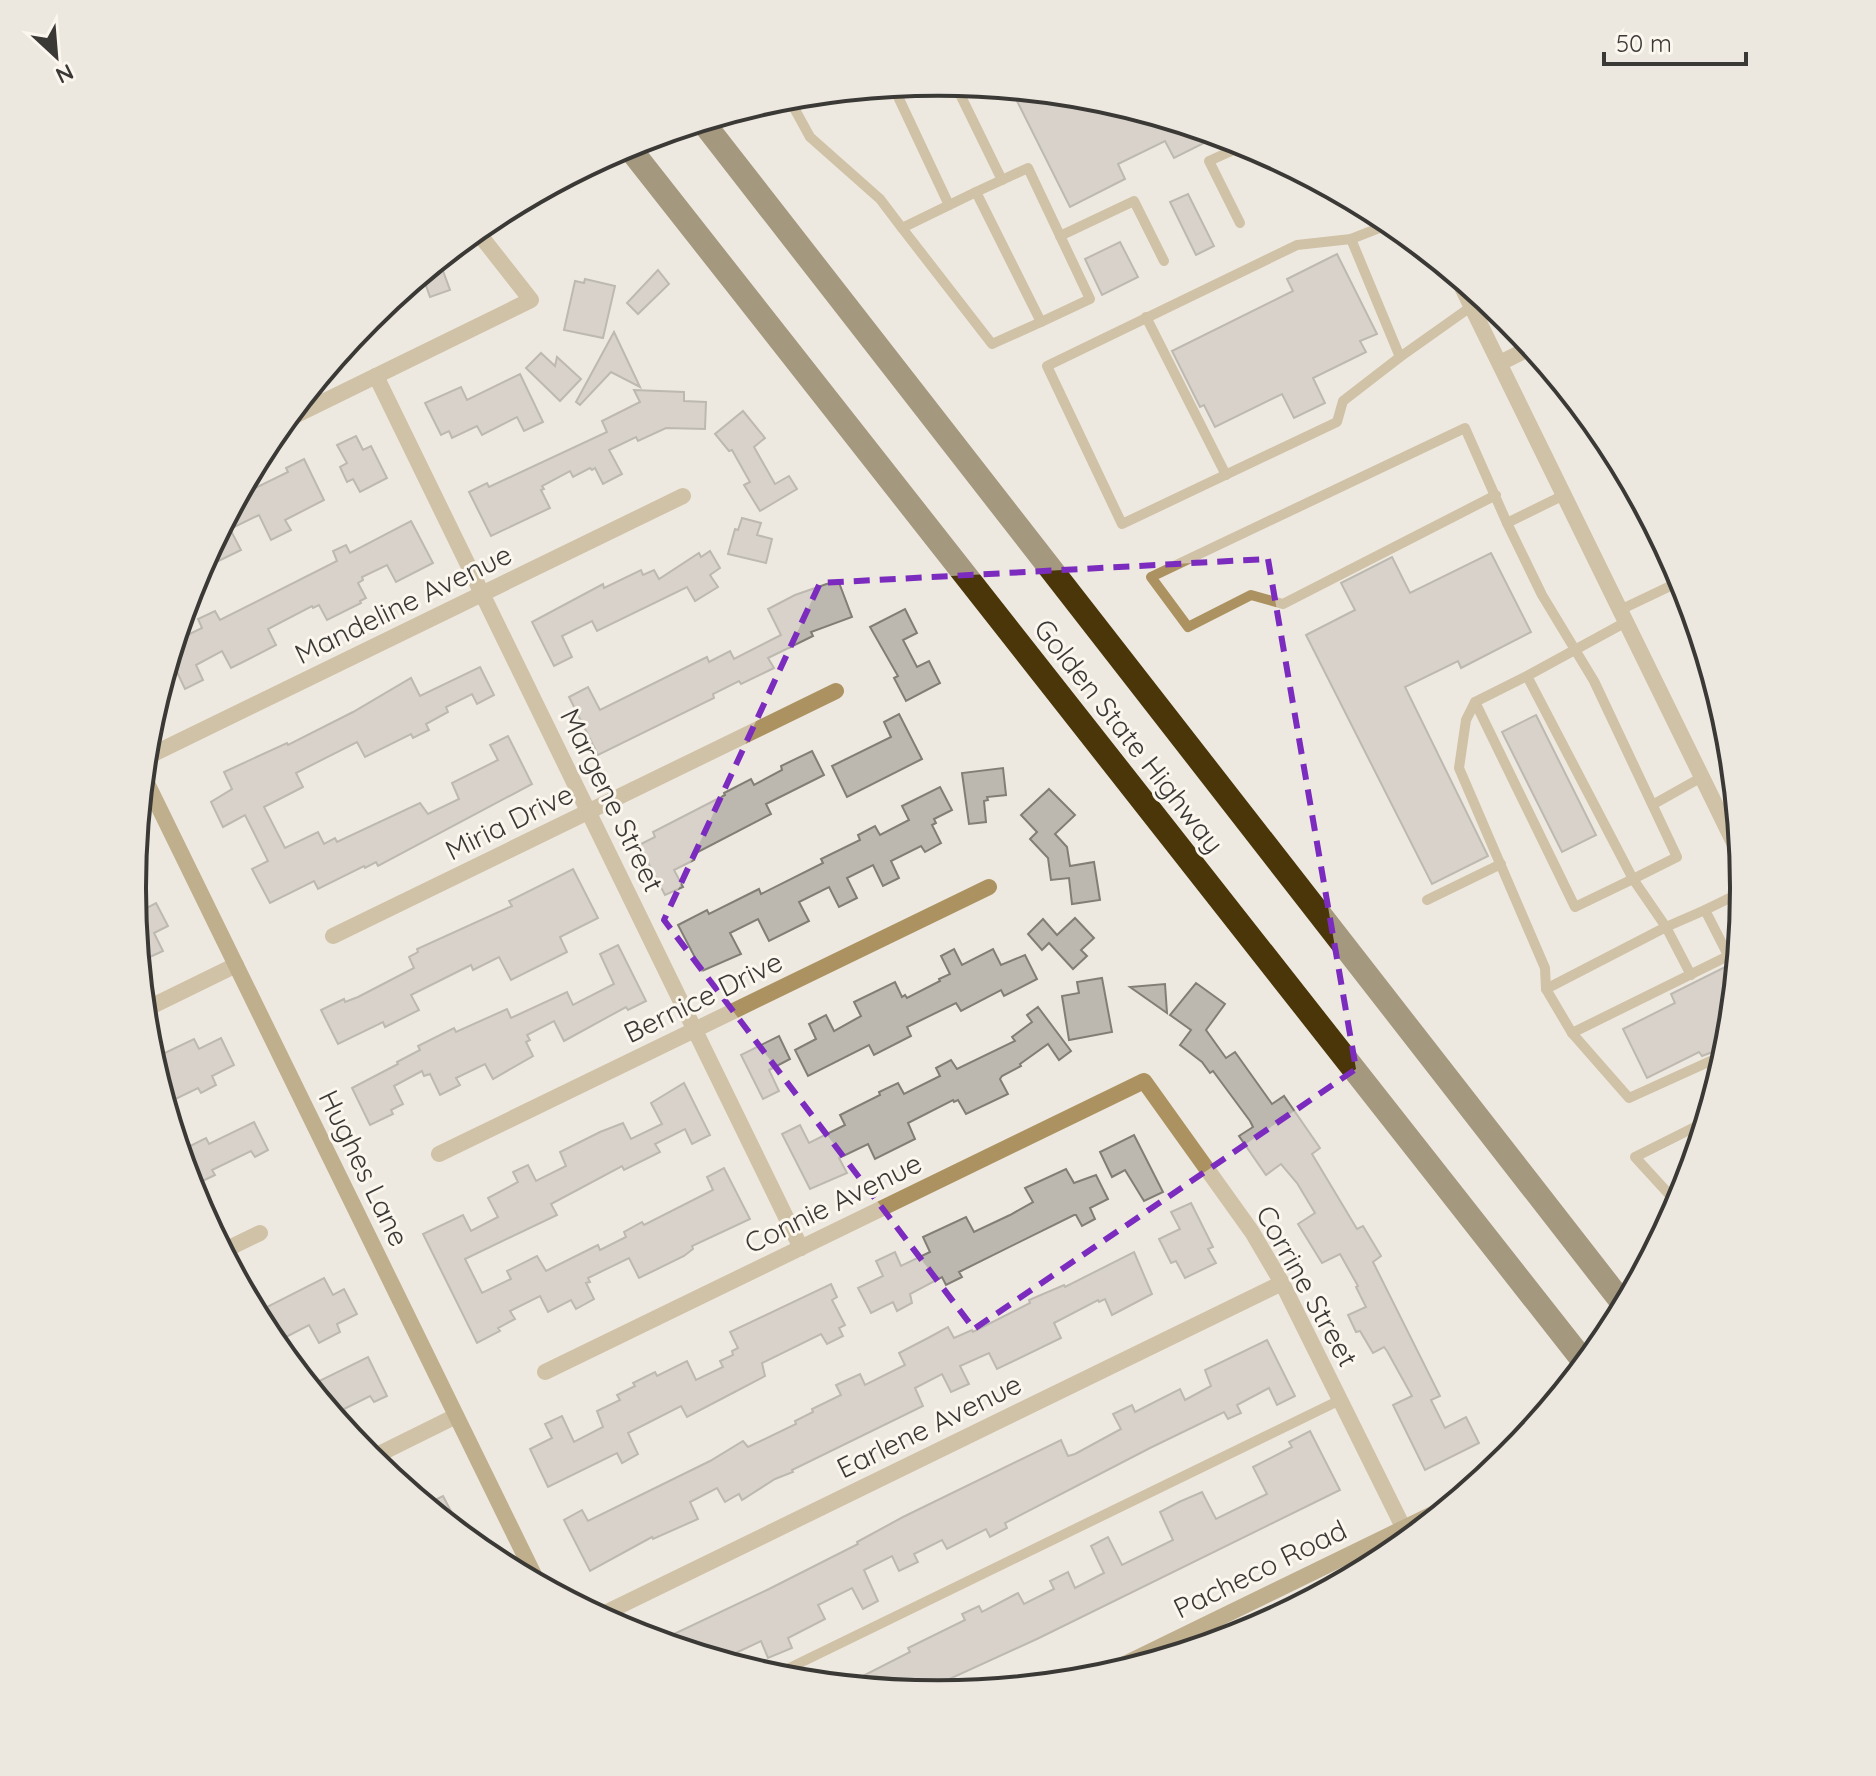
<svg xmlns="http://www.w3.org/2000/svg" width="1876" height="1776" viewBox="0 0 1876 1776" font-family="Quicksand,sans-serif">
  <rect width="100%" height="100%" fill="#eee9e0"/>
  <g fill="#bcb7af" stroke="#827e76" stroke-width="2">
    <path d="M1011,89L1096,98L1220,135L1174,158L1165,141L1118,164L1125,179L1070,207Z"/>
    <path d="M1188,194L1214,246L1196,255L1170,202Z"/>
    <path d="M1120,242L1138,277L1102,295L1085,259Z"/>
    <path d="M1337,254L1377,334L1360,341L1366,352L1313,378L1325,403L1294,418L1282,394L1215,427L1204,405L1200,407L1172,351L1293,291L1287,279Z"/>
    <path d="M439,260L450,290L430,297L422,274Z"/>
    <path d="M658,270L669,284L638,314L627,303Z"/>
    <path d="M585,279L615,286L603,338L564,330L575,281L584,283Z"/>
    <path d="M614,332L640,387L611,372L580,405L576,402Z"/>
    <path d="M541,353L555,366L557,357L581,379L560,401L526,368Z"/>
    <path d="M520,374L543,422L524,431L517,417L482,435L477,426L452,438L449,431L441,435L425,403L461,387L467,400Z"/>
    <path d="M634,390L684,392V401L706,402L705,429L666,428L638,441L636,437L609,450L622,474L603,484L595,468L592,470L590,468L573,477L570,471L542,486L544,489L541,490L550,508L491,536L469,492L487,483L489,487L607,432L602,421L640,402Z"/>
    <path d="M743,411L765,438L754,447L775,484L789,476L797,489L760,511L744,485L750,482L732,450L729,451L715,434Z"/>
    <path d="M356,436L363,450L371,446L387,478L360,492L353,479L347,482L340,467L347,463L337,445Z"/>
    <path d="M304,459L324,500L285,520L291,530L271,540L259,515L230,529L241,550L198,571L237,497L288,472L286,468Z"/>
    <path d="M742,518L761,523L757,535L772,539L766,563L728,554L735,529L738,530Z"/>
    <path d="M411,521L433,563L396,582L387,565L362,577L363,580L358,583L366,598L360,601L361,603L327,620L319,605L313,608L312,606L268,629L276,645L243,662L231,668L222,651L196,665L203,680L185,689L177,672L172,675L167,666L175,641L202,628L198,619L215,611L220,620L337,561L333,551L346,545L350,553Z"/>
    <path d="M710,551L720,568L710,575L718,587L695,601L687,587L597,631L592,621L562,636L572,657L554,666L532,622L603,584L604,588L641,570L643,575L654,570L659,579L699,553L701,557Z"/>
    <path d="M1491,553L1531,632L1461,668L1458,661L1405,687L1488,856L1432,884L1306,635L1355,610L1341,583L1392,557L1410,593Z"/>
    <path d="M838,580L852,617L811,632L813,636L768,658L774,668L741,684L739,681L713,694L714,698L598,755L569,697L588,687L600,710L707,657L709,662L730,651L734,659L781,635L768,609L795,595Z"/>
    <path d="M905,609L917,633L903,640L917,667L929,661L940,683L906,701L894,678L898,676L870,627Z"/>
    <path d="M480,667L494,695L477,704L472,694L446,707L448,712L426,724L429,730L413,738L411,734L365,757L357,742L296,773L303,787L264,807L285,848L318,832L324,844L335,838L337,842L420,803L428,814L459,799L452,783L498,760L490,745L508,736L532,784L378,866L376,862L365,868L364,866L318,889L314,881L270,903L252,869L268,861L245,815L223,827L211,802L232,789L224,772L287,743L288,745L353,712L411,678L420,696Z"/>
    <path d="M899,714L922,759L847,797L832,766L891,737L884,722Z"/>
    <path d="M1536,715L1596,835L1562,852L1502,732Z"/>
    <path d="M812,751L824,775L766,804L771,814L692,855L694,860L674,870L683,887L665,895L639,845L655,837L653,832L725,795L724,793L751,779L754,785L782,770L781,766Z"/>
    <path d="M1003,768L1006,795L987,797L988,800L984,801L986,822L969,824L962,773Z"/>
    <path d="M940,787L952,810L934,819L936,823L932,825L941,843L925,852L921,846L891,861L899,878L883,886L873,865L847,878L857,898L839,907L829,887L799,902L809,921L769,941L758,919L730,933L741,954L702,971L678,925L707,910L709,914L759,889L761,894L823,863L821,859L860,840L858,835L875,826L880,835L909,820L902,806Z"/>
    <path d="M1049,789L1075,815L1055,834L1067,847L1070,866L1094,862L1100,900L1072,904L1069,878L1051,880L1048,858L1030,839L1037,832L1021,815Z"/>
    <path d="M573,869L598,918L560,937L567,952L511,980L499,957L473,970L471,965L411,995L419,1010L385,1027L383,1022L338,1044L321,1010L344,999L345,1002L358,997L414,968L409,957L418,952L417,949L512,906L509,901Z"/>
    <path d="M156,903L168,926L154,933L163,951L139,962L135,914Z"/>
    <path d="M1075,918L1094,938L1081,950L1087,956L1073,969L1049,943L1042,950L1028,934L1043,919L1057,935Z"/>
    <path d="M618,945L646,1001L628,1010L626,1007L564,1041L554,1021L527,1035L530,1040L526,1042L533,1056L493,1079L485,1064L456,1078L460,1085L440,1095L430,1074L424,1076L422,1071L394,1086L403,1104L391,1110L393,1114L370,1125L352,1088L398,1064L397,1062L420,1050L418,1046L454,1028L456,1032L507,1009L511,1018L567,992L573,1005L614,984L600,954Z"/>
    <path d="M954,949L962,965L993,949L1001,965L1025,955L1037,979L1004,996L1001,990L961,1011L956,1003L907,1027L911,1036L874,1055L869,1045L808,1076L795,1050L816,1039L809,1024L826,1015L834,1031L861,1016L854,1002L895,982L902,997L905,995L907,998L940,981L939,979L950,974L941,956Z"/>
    <path d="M1725,967L1729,975L1735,979L1728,1046L1702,1056L1699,1052L1647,1078L1623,1029L1675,1003L1671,994Z"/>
    <path d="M1102,978L1112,1032L1069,1040L1062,996L1079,993L1077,982Z"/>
    <path d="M1196,983L1225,1004L1206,1030L1226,1058L1235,1052L1272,1104L1284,1096L1320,1148L1312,1154L1357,1229L1363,1226L1381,1256L1373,1262L1440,1396L1431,1400L1445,1428L1466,1417L1479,1443L1425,1470L1393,1405L1412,1396L1387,1351L1384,1347L1373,1353L1360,1331L1356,1332L1348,1315L1366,1307L1356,1287L1358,1286L1340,1254L1322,1263L1298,1224L1315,1213L1297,1183L1281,1164L1266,1175L1239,1136L1253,1127L1250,1121L1213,1071L1210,1073L1202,1062L1180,1045L1191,1030L1170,1015Z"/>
    <path d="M1165,984L1167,1013L1130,987Z"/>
    <path d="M1038,1007L1071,1051L1059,1060L1048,1044L1020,1064L1021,1066L1002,1076L1000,1079L1008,1094L966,1114L958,1100L954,1102L953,1100L908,1123L915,1139L875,1159L868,1144L839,1158L847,1173L810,1189L782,1134L800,1125L809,1143L845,1125L840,1115L880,1095L879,1092L898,1083L904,1094L940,1076L936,1068L951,1060L957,1069L1015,1041L1012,1037L1032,1022L1027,1015Z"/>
    <path d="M779,1036L790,1059L769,1070L779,1091L763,1099L741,1055Z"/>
    <path d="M221,1038L234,1065L212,1076L216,1085L201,1093L198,1088L165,1104L152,1059L194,1039L199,1049Z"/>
    <path d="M684,1083L710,1135L692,1144L685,1129L655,1144L660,1152L624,1170L622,1166L551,1204L557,1215L465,1259L482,1293L511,1279L507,1271L537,1256L546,1271L598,1245L600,1250L626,1237L624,1232L642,1222L644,1225L713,1190L707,1177L724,1168L750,1219L692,1246L693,1249L684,1256L639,1278L629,1258L588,1278L590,1282L586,1283L594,1299L576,1309L571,1300L548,1312L540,1296L510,1311L515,1319L498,1328L500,1331L477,1343L423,1234L463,1215L471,1231L498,1217L488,1198L518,1182L513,1172L528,1165L536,1181L566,1166L560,1152L600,1132L623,1123L631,1139L662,1124L651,1103Z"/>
    <path d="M254,1122L268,1150L255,1157L251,1151L212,1170L215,1175L190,1187L180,1151L206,1138L209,1144Z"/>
    <path d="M1134,1135L1163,1192L1144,1201L1125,1170L1112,1177L1100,1152Z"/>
    <path d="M1066,1169L1074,1183L1096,1175L1108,1199L1090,1208L1095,1219L1082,1226L1076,1215H1074L959,1272L962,1277L946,1285L942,1277L910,1294L912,1303L897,1311L893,1302L871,1313L858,1288L883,1276L876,1261L895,1252L901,1266L930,1252L923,1237L966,1217L974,1232L1010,1215L1033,1202L1025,1188Z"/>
    <path d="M1191,1203L1213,1247L1208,1249L1216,1263L1185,1278L1176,1261L1171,1263L1159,1239L1180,1229L1171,1212Z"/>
    <path d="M1134,1252L1152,1294L1112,1315L1105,1299L1099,1302L1098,1300L1054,1323L1061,1338L997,1369L989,1353L960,1366L969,1384L951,1392L942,1374L915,1388L923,1406L792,1470L793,1472L775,1479L742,1500L739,1494L725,1502L717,1488L690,1502L698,1519L653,1539L652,1537L590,1571L564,1520L582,1510L588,1521L710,1461L743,1441L748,1447L796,1424L795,1421L813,1412L812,1409L841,1395L836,1385L860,1374L865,1385L905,1365L899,1353L928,1338L948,1327L954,1338L972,1330L973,1332L1030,1303L1029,1300L1064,1285L1065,1287Z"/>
    <path d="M324,1278L333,1295L344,1289L357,1314L337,1324L340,1332L319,1343L309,1325L282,1339L280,1334L270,1339L255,1313Z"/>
    <path d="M831,1284L837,1297L832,1300L845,1325L839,1328L843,1336L827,1344L821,1334L762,1363L765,1376L727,1396L687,1417L681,1406L628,1433L638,1454L622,1463L617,1453L548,1487L530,1449L552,1438L545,1424L562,1416L574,1442L603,1427L597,1411L620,1400L617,1395L635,1386L633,1383L655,1372L657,1376L687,1361L696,1380L723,1367L720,1361L733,1355L732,1351L738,1348L730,1332Z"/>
    <path d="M1267,1340L1295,1396L1277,1405L1269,1388L1237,1405L1241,1413L1228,1419L1224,1412L1150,1448L1005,1523L1007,1528L990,1537L986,1529L947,1549L942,1540L914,1554L918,1562L899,1571L892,1556L864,1570L878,1601L863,1609L852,1588L818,1605L825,1619L788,1638L792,1648L768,1658L761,1641L721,1660L659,1641L769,1589L858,1544L857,1542L903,1517L1061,1440L1068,1456L1075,1454L1121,1429L1113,1414L1132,1405L1135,1412L1180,1389L1185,1400L1211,1386L1205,1370Z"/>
    <path d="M368,1357L387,1396L374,1402L370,1396L344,1409L357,1435L352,1438L309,1386Z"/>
    <path d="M1310,1431L1340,1490L1039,1638L921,1692L845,1685L910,1652L908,1648L965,1620L962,1614L979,1606L982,1612L1018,1593L1024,1604L1054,1589L1050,1581L1068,1572L1075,1588L1104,1573L1091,1546L1108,1537L1122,1565L1173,1540L1160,1512L1179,1502L1202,1492L1216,1519L1267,1494L1253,1467L1292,1447L1289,1442Z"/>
    <path d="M443,1496L464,1536L425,1505Z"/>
  </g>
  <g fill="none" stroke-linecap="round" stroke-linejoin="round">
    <g stroke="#ac9260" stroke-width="10">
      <path d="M955,84L1002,180"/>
      <path d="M893,86L949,205"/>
      <path d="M788,97L810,137L880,199L902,228"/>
      <path d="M976,192L1041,322L992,344L902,228Z"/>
      <path d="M976,192L1028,168L1090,299L1041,322"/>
      <path d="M1240,223L1209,161L1247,144"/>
      <path d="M1392,223L1351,239L1400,357L1472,306"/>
      <path d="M1060,236L1134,201L1164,261"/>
      <path d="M1351,239L1297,245L1047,366L1122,524L1337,422L1343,401L1400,357"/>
      <path d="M1146,317L1226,475"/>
      <path d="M1496,495L1283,604L1251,595L1188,627L1151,577L1465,428L1507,523"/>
      <path d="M1564,495L1507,523L1542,595L1594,681L1677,857L1633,879L1666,927L1705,910L1736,971"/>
      <path d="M1620,610L1683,580"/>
      <path d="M1527,676L1633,879L1575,907L1475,702L1527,676L1626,622"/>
      <path d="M1475,702L1466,720L1459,768L1545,968L1546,989"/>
      <path d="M1654,804L1702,777"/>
      <path d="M1427,900L1501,864"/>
      <path d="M1705,910L1744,891"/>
      <path d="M1691,975L1666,927L1546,989L1572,1033L1629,1098L1726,1054"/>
      <path d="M1572,1033L1728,956"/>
      <path d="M1678,1204L1635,1157L1705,1122"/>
      <path d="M773,1676L1340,1400"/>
    </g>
    <g stroke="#ac9260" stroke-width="16">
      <path d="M1457,277L1741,857"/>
      <path d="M1500,363L1532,347"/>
      <path d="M376,376L801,1248"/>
      <path d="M284,421L531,300L476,230"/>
      <path d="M145,758L683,496"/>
      <path d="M333,936L836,691"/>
      <path d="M144,1010L236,965"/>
      <path d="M439,1154L989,887"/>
      <path d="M223,1251L260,1233"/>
      <path d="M545,1372L1144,1081L1252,1232L1282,1283L1409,1539"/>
      <path d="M369,1459L456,1416"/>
      <path d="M599,1616L1282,1283"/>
    </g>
    <g stroke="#876828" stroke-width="16">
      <path d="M143,775L538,1583"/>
      <path d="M1094,1679L1449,1506"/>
    </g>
    <g stroke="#4a3608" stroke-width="24">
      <path d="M702,121L1624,1305"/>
      <path d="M627,145L1585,1363"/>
    </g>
  </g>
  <path d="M0 0H1876V1776H0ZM1268,559L1356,1069L974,1329L664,920L820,583Z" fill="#eee9e0" fill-opacity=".55" fill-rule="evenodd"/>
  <path fill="none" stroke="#7b2cbf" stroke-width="6" stroke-dasharray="16 10" stroke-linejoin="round" d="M1268,559L1356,1069L974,1329L664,920L820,583Z"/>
  <g text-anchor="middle" stroke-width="6" stroke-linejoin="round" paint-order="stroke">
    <g font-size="28" fill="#3b3936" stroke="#fbf6ee">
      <text transform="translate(403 604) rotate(-26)" y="10">Mandeline Avenue</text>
      <text transform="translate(1129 736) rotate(52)" y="10">Golden State Highway</text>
      <text transform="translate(612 800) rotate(64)" y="10">Margene Street</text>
      <text transform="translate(509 822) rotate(-26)" y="10">Miria Drive</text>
      <text transform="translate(703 997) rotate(-26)" y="10">Bernice Drive</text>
      <text transform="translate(364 1168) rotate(64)" y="10">Hughes Lane</text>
      <text transform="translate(833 1203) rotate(-26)" y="10">Connie Avenue</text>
      <text transform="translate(1307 1286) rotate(61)" y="10">Corrine Street</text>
      <text transform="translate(929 1426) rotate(-26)" y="10">Earlene Avenue</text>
      <text transform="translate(1260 1569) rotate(-26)" y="10">Pacheco Road</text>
    </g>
  </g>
  <path d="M0 0H1876V1776H0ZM146 888a792 792 0 1 1 1584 0a792 792 0 1 1-1584 0Z" fill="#ece7df" fill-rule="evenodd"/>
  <path fill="none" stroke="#3b3936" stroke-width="4" d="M146 888a792 792 0 1 1 1584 0a792 792 0 1 1-1584 0Z"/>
  <g transform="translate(56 56) rotate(154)" stroke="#fbf6ee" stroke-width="6" paint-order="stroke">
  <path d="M0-6L14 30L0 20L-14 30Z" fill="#3b3936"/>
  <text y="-12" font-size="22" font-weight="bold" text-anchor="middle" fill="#3b3936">N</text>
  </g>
  <path d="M1604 52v12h142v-12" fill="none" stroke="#3b3936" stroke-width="4"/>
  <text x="1616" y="52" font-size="24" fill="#3b3936" stroke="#fbf6ee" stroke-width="6" paint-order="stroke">50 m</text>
</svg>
